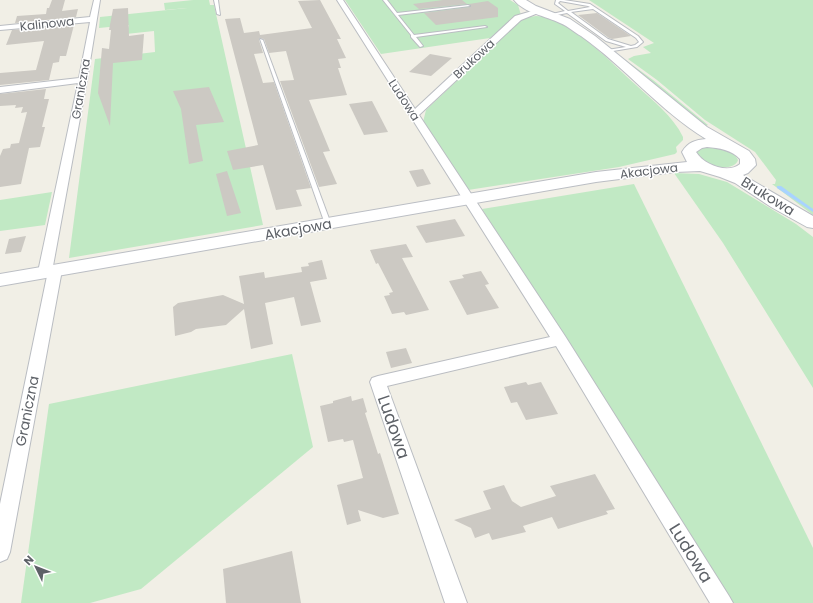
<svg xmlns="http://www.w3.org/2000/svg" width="813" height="603" viewBox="0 0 813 603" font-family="Poppins,sans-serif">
  <rect width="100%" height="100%" fill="#f1efe6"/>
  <g fill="#c1e9c4">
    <path d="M193,0H209L210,5H214L263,225L69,258L95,59L155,52L154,31L126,34L129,25L99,28L100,17L187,8L165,10L164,3Z"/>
    <path d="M345,0H510L518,5L521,15L514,17L490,38L381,54Z"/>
    <path d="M589,0H813V215L772,184H775L776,180L755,152L705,120L657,80L628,59L634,56L651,53L643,47L654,43Z"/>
    <path d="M536,16C545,16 552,19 560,23C587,37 613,64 636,85C652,100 673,116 683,137V140L676,147L677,152L675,154L619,167L468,190L423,122L426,110L523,18Z"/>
    <path d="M620,56L653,80L708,125L703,127Z"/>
    <path d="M707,146C718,147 733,148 738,160C735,170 717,168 709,165C704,162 699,158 695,155L697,149Z"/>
    <path d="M674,173L699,174L727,182L796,224L813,237V388L723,243Z"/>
    <path d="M634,184L813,548V603H732L482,209Z"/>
    <path d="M52,192L45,225L0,231V200Z"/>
    <path d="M292,354L313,447L141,589L90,603H21L49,404Z"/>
  </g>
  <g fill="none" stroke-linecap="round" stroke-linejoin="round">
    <path fill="#a8d3ff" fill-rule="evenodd" d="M777,186H781L813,209V212L777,188Z"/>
  </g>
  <g fill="#ccc9c3">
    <path d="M52,0H65L62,11L78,9L76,17L15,23L17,16L46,14L47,8H49Z"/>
    <path d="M320,0L341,39H337L346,58L338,59L341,68H338L347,95L309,100L330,151L323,152L337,184L319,187L280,81L294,80L286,51L269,53L264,39L259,38V40L263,53L254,54L263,83L274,82L311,188L296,190L302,206L276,210L263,165L233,170L227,151L258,145L225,19L240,18L244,33L259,31L260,35L312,28L298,1Z"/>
    <path d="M443,0H462L467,4L419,9L413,4Z"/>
    <path d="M488,1L498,8V17L436,25L424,13L470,7L471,6L469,4Z"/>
    <path d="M128,8L129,36L144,34L142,60L113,63L110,126L98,93L102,48L109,49L111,30H109L113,9Z"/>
    <path d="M597,13L631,36L612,39L609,38L578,15Z"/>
    <path d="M74,25L66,56H60L59,62L53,63L49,80L0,85V73L36,70L44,41L6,45L12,30Z"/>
    <path d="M430,54L452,58L431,76L409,72Z"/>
    <path d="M209,87L224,122L196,125L203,161L189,164L181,109L173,91Z"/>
    <path d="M46,89L44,99H49L42,127H45L40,147L29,148L21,184L0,187V156L3,149L10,148L11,144L19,143L27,112L21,113L23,107L15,108L16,105L0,106V94Z"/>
    <path d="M372,101L388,132L364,135L349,104Z"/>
    <path d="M423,169L431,184L417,187L409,171Z"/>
    <path d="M227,171L241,213L227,216L216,174Z"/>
    <path d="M455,219L465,236L426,243L416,226Z"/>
    <path d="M26,236L21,252L5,254L9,239Z"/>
    <path d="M406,244L413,257L402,258L429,310L406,315L404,312L392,314L384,296L390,295L389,293L393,292L378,263L376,264L370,250Z"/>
    <path d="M322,260L327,279L310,282L321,322L301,326L294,297L265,303L273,344L251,349L244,309L226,325L196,329L191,332L175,336L173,307L178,303L223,295L244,304L239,276L264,272L265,278L302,272L301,267L309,266L308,263Z"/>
    <path d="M481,271L489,284L485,285L499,308L467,315L449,281L464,278L462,275Z"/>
    <path d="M406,348L412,363L391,368L386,352Z"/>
    <path d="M526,382L528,385L541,382L558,414L526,420L517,402L511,403L504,387Z"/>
    <path d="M351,396L352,401L363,398L367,412L365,413L378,454L380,453L399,514L383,518L358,510L361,521L347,525L337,485L363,478L353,440L344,442L343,439L328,442L320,406L333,403V401Z"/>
    <path d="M595,474L615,509L606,511L608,514L558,529L552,517L523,526L526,532L492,540L489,533L475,538L471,528L454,520L491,509L483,491L504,485L512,501L521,507L556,496L550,486Z"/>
    <path d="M292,551L301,603H226L223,569Z"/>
  </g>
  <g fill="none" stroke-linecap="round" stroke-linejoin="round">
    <defs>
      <g id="lane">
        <path d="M214,0H218L220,15L217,14Z"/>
        <path d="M383,0H387L397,13L468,5L470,6L398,15L414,35L485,26L487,27L416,37L423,46L420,47L411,37V35Z"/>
        <path d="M556,0H564L590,4L638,36L643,42L637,47L607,52V50L626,47L606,41L567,13L552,16V14L565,11L555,4ZM560,1L588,6L590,7L568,11L558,3ZM593,9L636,38L639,42L635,45L631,46L608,39L571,12Z"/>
        <path d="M260,39L263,40L331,224L330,225H326L325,224Z"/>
      </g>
      <g id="street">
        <path d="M94,0H100L87,80L53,266L60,267L62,270L10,552L7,559L0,562V504L47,276L40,275L38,272L78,83L0,93V87L79,78L90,22L0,30V26L90,17Z"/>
        <path d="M337,0H343L415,109L515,16L539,9L543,11L521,20L419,115L565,336L729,596L733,603H710L556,346L387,386L467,603H445L370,382L372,378L378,376L550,337Z"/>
      </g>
      <path id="secondary" d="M514,0H526L536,6L570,19L595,36L707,127L749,151L755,159L756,165L748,173L743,175L813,216V228L807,227L771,207L735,183L720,177L700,171L675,172L596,182L0,286V274L596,172L687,162L682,152C688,142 695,140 706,139C660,111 625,67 581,36C574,32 568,26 560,23C546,16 524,13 514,0ZM707,147C719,148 732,150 740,159V164C728,174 704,165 696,152L702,148Z"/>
    </defs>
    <use href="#lane" stroke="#babdc2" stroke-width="2"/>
    <use href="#street" stroke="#babdc2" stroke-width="2"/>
    <use href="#secondary" stroke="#bbbec4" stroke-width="2"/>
    <use href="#lane" fill="#fff" fill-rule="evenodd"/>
    <use href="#street" fill="#fff" fill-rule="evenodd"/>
    <use href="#secondary" fill="#fff" fill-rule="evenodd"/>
  </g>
  <g text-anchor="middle" stroke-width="3" stroke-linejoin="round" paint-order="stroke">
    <g font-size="12" fill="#5d6167" stroke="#fff">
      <text transform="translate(47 24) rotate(-6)" y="4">Kalinowa</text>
      <text transform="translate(474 59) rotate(-43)" y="4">Brukowa</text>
      <text transform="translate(81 89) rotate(-80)" y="4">Graniczna</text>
      <text transform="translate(404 100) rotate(57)" y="4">Ludowa</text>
      <text transform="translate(649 171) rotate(-7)" y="4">Akacjowa</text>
    </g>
    <g font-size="14" fill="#5d6167" stroke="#fff">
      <text transform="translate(768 196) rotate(32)" y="5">Brukowa</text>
      <text transform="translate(298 229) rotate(-10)" y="5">Akacjowa</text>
      <text transform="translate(27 411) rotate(-79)" y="5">Graniczna</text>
    </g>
    <g font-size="17" fill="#5d6167" stroke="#fff">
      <text transform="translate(394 427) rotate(71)" y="6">Ludowa</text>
      <text transform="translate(691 553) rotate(58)" y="6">Ludowa</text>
    </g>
  </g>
  <g transform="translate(36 567) rotate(313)" stroke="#ffffff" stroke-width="3" paint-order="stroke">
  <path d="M0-3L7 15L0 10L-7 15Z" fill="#5d6167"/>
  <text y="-6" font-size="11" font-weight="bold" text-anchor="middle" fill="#5d6167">N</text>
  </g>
</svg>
